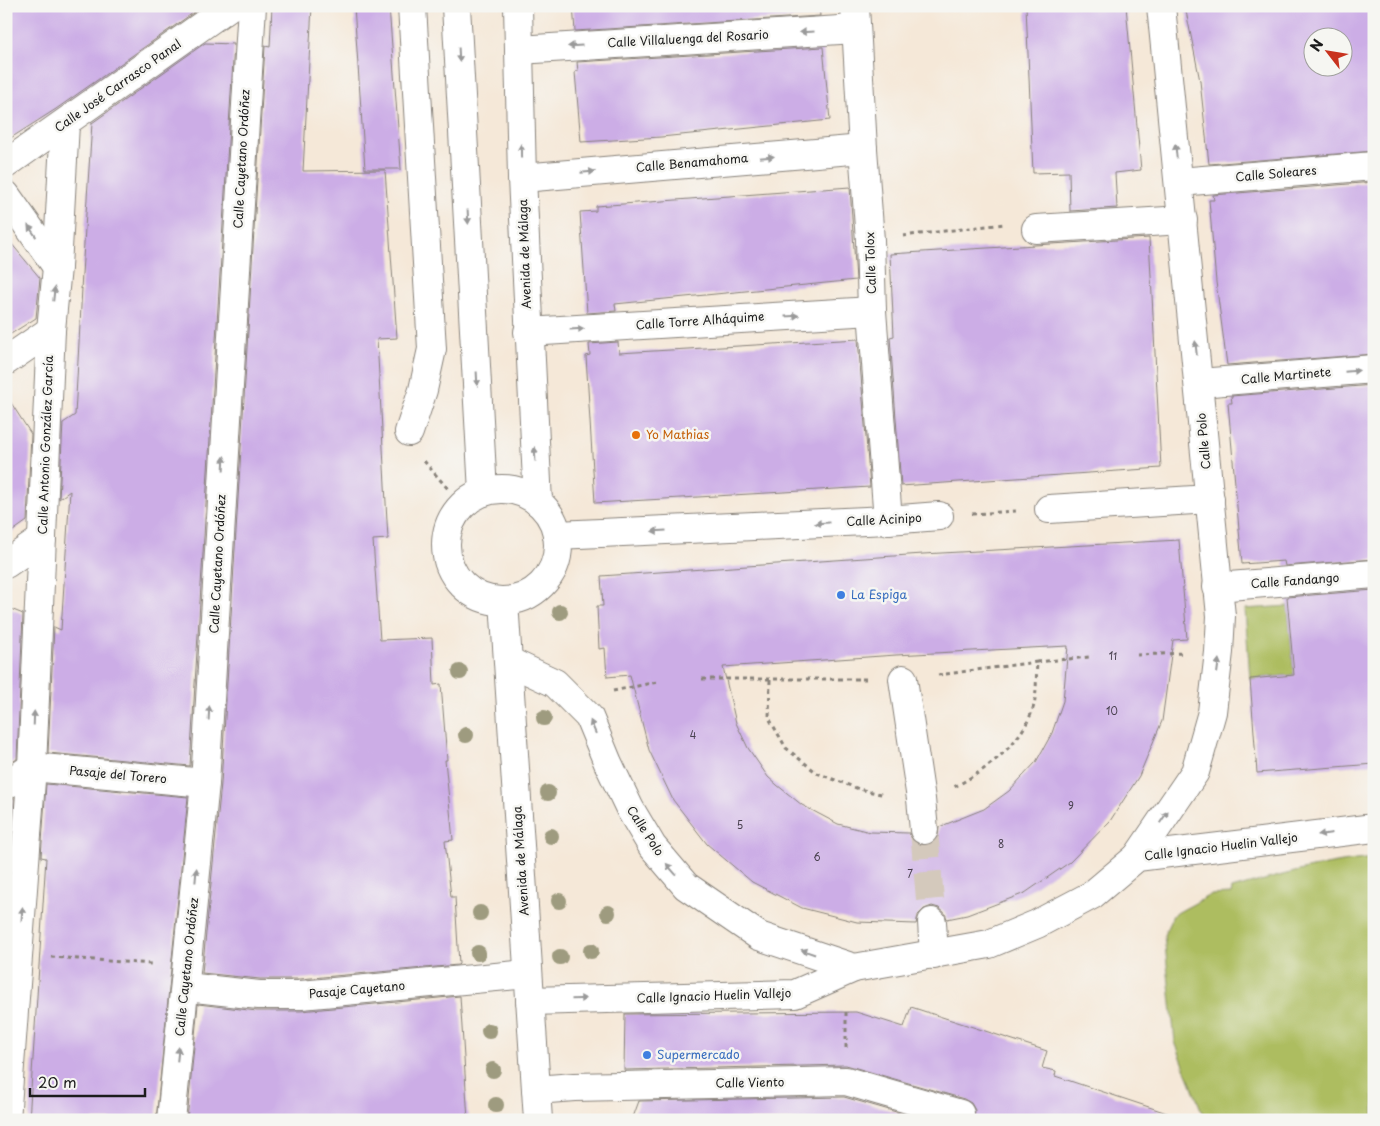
<svg xmlns="http://www.w3.org/2000/svg" width="1380" height="1126" viewBox="0 0 1380 1126" font-family="'Playpen Sans',sans-serif">
  <rect width="100%" height="100%" fill="#f6f6f2"/>
  <filter id="ink" filterUnits="userSpaceOnUse"><feTurbulence type="fractalNoise" baseFrequency=".02" numOctaves="2"/><feDisplacementMap in="SourceGraphic" scale="10" xChannelSelector="R" yChannelSelector="G"/><feConvolveMatrix kernelMatrix="1 2 1 2 8 2 1 2 1" color-interpolation-filters="sRGB"/></filter>
  <filter id="wash" filterUnits="userSpaceOnUse"><feTurbulence type="fractalNoise" baseFrequency=".0096" numOctaves="4" result="noise"/><feDisplacementMap in="SourceGraphic" scale="20" xChannelSelector="R" yChannelSelector="G"/><feGaussianBlur stdDeviation="1.12" result="paint"/><feColorMatrix in="noise" values="0 0 0 0 0 0 0 0 0 0 0 0 0 0 0 0 0 1.4 0 .05"/><feComposite in="paint" operator="in"/></filter>
  <g filter="url(#wash)">
    <rect width="100%" height="100%" fill="#f5e8d8"/>
    <g fill="#adbd60" stroke="#646c3e">
      <path d="M1288,606L1294,675L1250,679L1245,609Z"/>
      <path d="M1374,858V1120H1205L1175,1042L1164,935L1173,915L1210,895L1231,894L1232,889C1278,876 1326,862 1374,858Z"/>
    </g>
    <g id="blocks">
      <g fill="#ccade6" fill-rule="evenodd">
        <path d="M6,6H203L56,109L6,141Z"/>
        <path d="M272,6H312L303,171L385,170L397,338L377,339L388,539L373,540L380,640L432,638L434,685L441,684L447,760H445L453,840L445,841L451,897H455L459,964L458,965L300,979H260L202,973L221,784L265,46L270,47Z"/>
        <path d="M354,6H389L401,169H365Z"/>
        <path d="M573,6H819L820,16L575,31Z"/>
        <path d="M1026,6H1126L1141,170L1115,173L1117,208L1070,211L1069,172L1033,173Z"/>
        <path d="M1185,6H1374V151L1209,164L1200,81ZM1312,38H1342V68H1312Z"/>
        <path d="M205,43L234,44L190,766L48,753L54,627L61,630L70,491L59,499L63,423L75,415L82,288L81,289L92,123Z"/>
        <path d="M823,47L830,120L661,137L581,142L575,72L578,71L577,62Z"/>
        <path d="M1374,182V354L1227,365L1216,282L1209,200H1214L1213,195Z"/>
        <path d="M850,187L856,280L615,304L616,311L587,313L580,212L596,211V206Z"/>
        <path d="M6,237L40,278L36,318L6,337Z"/>
        <path d="M1149,238L1161,468L901,486L890,337L894,336L890,254Z"/>
        <path d="M858,339L870,487L595,503L586,356L590,355L589,344L618,342L619,353Z"/>
        <path d="M1374,385V559L1285,566L1284,561L1242,564L1228,403H1232L1231,396Z"/>
        <path d="M6,395L31,434L27,521L6,536Z"/>
        <path d="M1179,540L1187,639L1173,640L1162,721L1139,776L1110,821L1070,862L1025,893L967,915L947,919L945,913L939,908L932,906L924,909L918,915L916,924L857,922L802,908L752,882L707,844L673,800L649,750L630,675L607,677L605,648L599,649L597,606H603L601,576L923,554ZM1068,646L1063,701L1052,733L1036,762L1009,791L984,809L939,827L938,837L933,843L925,846L917,844L912,839L909,833L870,832L838,824L802,805L777,785L768,777L748,748L736,723L723,667L896,655Z"/>
        <path d="M1374,590V764L1257,773L1250,679L1294,675L1287,597Z"/>
        <path d="M6,607L23,614L17,759L6,766Z"/>
        <path d="M46,784L188,797L156,1120H29L46,858L41,857Z"/>
        <path d="M14,798L10,856H6V800Z"/>
        <path d="M460,996L468,1120H187L198,1004L257,1011H301Z"/>
        <path d="M911,1007L1047,1051L1042,1068L1056,1071L1055,1076L1170,1114L1169,1120H974L975,1110L971,1103L964,1099L846,1065L624,1070L625,1014L856,1012L904,1027Z"/>
        <path d="M844,1097L924,1120H632L639,1101Z"/>
      </g>
    </g>
  </g>
  <g filter="url(#ink)">
    <use href="#blocks" fill-opacity="0" stroke="#88827a" stroke-width="1"/>
    <g fill="none" stroke-linecap="round" stroke-linejoin="round">
      <path stroke="#d4c9bc" stroke-width="28" stroke-dasharray="28 14" stroke-linecap="butt" d="M924,830L932,922"/>
      <defs>
        <g id="minor">
          <path d="M855,6L863,149L870,240L872,311L888,520"/>
          <path d="M519,50L856,29"/>
          <path d="M6,164L230,6"/>
          <path d="M522,178L863,149"/>
          <path d="M1179,182L1374,166"/>
          <path d="M6,195L57,267"/>
          <path d="M1036,229L1183,220"/>
          <path d="M528,332L872,311"/>
          <path d="M6,361L51,330"/>
          <path d="M1199,383L1374,369"/>
          <path d="M409,432L423,390L432,349L412,6"/>
          <path d="M1049,509L1210,499"/>
          <path d="M557,535L888,520L939,516"/>
          <path d="M6,564L42,539"/>
          <path d="M1217,587L1374,574"/>
          <path d="M508,661L555,683L589,717L608,763L630,809L652,846L686,886L759,936L854,968"/>
          <path d="M903,679L921,799L924,830"/>
          <path d="M32,767L205,783"/>
          <path d="M6,785L32,767"/>
          <path d="M1137,857L1195,772L1212,712L1219,652L1221,616L1161,6"/>
          <path d="M932,922L934,955"/>
          <path d="M186,987L259,995H301L528,974"/>
          <path d="M530,1001L795,994L854,968L989,944L1037,924L1092,895L1137,857L1374,828"/>
          <path d="M536,1090L574,1087L846,1081L960,1114"/>
          <path d="M6,1120L32,767L51,330L57,267L65,124"/>
          <path d="M171,1120L205,783L252,6"/>
        </g>
        <g id="major">
          <path d="M456,6L483,492"/>
          <path d="M518,6L522,178L538,502"/>
          <circle cx="502" cy="545" r="56"/>
          <path d="M504,601L538,1120"/>
        </g>
      </defs>
      <use href="#minor" stroke="#88827a" stroke-width="30"/>
      <use href="#major" stroke="#88827a" stroke-width="30"/>
      <g stroke="#88827a" stroke-width="3" stroke-dasharray="4 4" stroke-linecap="butt">
        <path d="M903,236L1004,224"/>
        <path d="M424,461L448,489"/>
        <path d="M972,514L1016,511"/>
        <path d="M1137,655L1184,653"/>
        <path d="M1037,662L1089,657"/>
        <path d="M938,675L1037,662C1036,675 1037,692 1034,705C1024,742 987,770 954,787"/>
        <path d="M702,679H869"/>
        <path d="M770,680L769,718L786,748L817,773L859,789L885,795"/>
        <path d="M613,691L657,682"/>
        <path d="M51,957L152,964"/>
        <path d="M846,1048V1009"/>
      </g>
      <use href="#minor" stroke="#fff" stroke-width="28"/>
      <use href="#major" stroke="#fff" stroke-width="28"/>
    </g>
    <g fill="#9e9b7f">
      <circle cx="560" cy="612" r="8"/>
      <circle cx="460" cy="672" r="8"/>
      <circle cx="544" cy="718" r="8"/>
      <circle cx="466" cy="735" r="8"/>
      <circle cx="548" cy="793" r="8"/>
      <circle cx="551" cy="836" r="8"/>
      <circle cx="559" cy="901" r="8"/>
      <circle cx="480" cy="913" r="8"/>
      <circle cx="608" cy="913" r="8"/>
      <circle cx="591" cy="951" r="8"/>
      <circle cx="478" cy="953" r="8"/>
      <circle cx="560" cy="957" r="8"/>
      <circle cx="489" cy="1031" r="8"/>
      <circle cx="493" cy="1070" r="8"/>
      <circle cx="496" cy="1105" r="8"/>
    </g>
    <defs><path id="oneway-solid" d="M-6-.8H1V-3.2L6.5 0L1 3.2V.8H-6Z" transform="scale(1.25)"/></defs>
    <g fill="#999">
      <use href="#oneway-solid" transform="translate(807 32) rotate(177)"/>
      <use href="#oneway-solid" transform="translate(575 46) rotate(177)"/>
      <use href="#oneway-solid" transform="translate(459 55) rotate(87)"/>
      <use href="#oneway-solid" transform="translate(521 151) rotate(-91)"/>
      <use href="#oneway-solid" transform="translate(1176 151) rotate(-96)"/>
      <use href="#oneway-solid" transform="translate(767 157) rotate(-5)"/>
      <use href="#oneway-solid" transform="translate(588 172) rotate(-5)"/>
      <use href="#oneway-solid" transform="translate(468 217) rotate(87)"/>
      <use href="#oneway-solid" transform="translate(32 231) rotate(-125)"/>
      <use href="#oneway-solid" transform="translate(54 294) rotate(-84)"/>
      <use href="#oneway-solid" transform="translate(792 316) rotate(-4)"/>
      <use href="#oneway-solid" transform="translate(577 329) rotate(-3)"/>
      <use href="#oneway-solid" transform="translate(1196 348) rotate(-96)"/>
      <use href="#oneway-solid" transform="translate(1352 371) rotate(-5)"/>
      <use href="#oneway-solid" transform="translate(477 379) rotate(87)"/>
      <use href="#oneway-solid" transform="translate(535 454) rotate(-93)"/>
      <use href="#oneway-solid" transform="translate(224 463) rotate(-87)"/>
      <use href="#oneway-solid" transform="translate(822 523) rotate(177)"/>
      <use href="#oneway-solid" transform="translate(659 531) rotate(177)"/>
      <use href="#oneway-solid" transform="translate(1218 666) rotate(-83)"/>
      <use href="#oneway-solid" transform="translate(209 713) rotate(-87)"/>
      <use href="#oneway-solid" transform="translate(34 718) rotate(-88)"/>
      <use href="#oneway-solid" transform="translate(593 727) rotate(-113)"/>
      <use href="#oneway-solid" transform="translate(1164 817) rotate(-56)"/>
      <use href="#oneway-solid" transform="translate(1325 834) rotate(173)"/>
      <use href="#oneway-solid" transform="translate(671 869) rotate(-131)"/>
      <use href="#oneway-solid" transform="translate(196 875) rotate(-85)"/>
      <use href="#oneway-solid" transform="translate(22 914) rotate(-86)"/>
      <use href="#oneway-solid" transform="translate(808 952) rotate(-161)"/>
      <use href="#oneway-solid" transform="translate(579 999) rotate(-1)"/>
      <use href="#oneway-solid" transform="translate(178 1054) rotate(-84)"/>
    </g>
  </g>
  <circle fill="#e8710a" stroke="#f6f6f2" stroke-width="2" cx="636" cy="435" r="5"/>
  <g fill="#3f7fe0" stroke="#f6f6f2" stroke-width="2">
    <circle cx="841" cy="595" r="5"/>
    <circle cx="647" cy="1055" r="5"/>
  </g>
  <g text-anchor="middle" stroke-width="5" stroke-linejoin="round" paint-order="stroke">
    <g font-size="10" fill="#48404e">
      <text x="1113" y="660">11</text>
      <text x="1112" y="715">10</text>
      <text x="693" y="739">4</text>
      <text x="1071" y="810">9</text>
      <text x="740" y="829">5</text>
      <text x="1001" y="848">8</text>
      <text x="817" y="861">6</text>
      <text x="910" y="878">7</text>
    </g>
    <g font-size="12" fill="#1c1c1c" stroke="#f6f6f2">
      <text transform="translate(688 39) rotate(-3)" y="4">Calle Villaluenga del Rosario</text>
      <text transform="translate(118 86) rotate(-35)" y="4">Calle José Carrasco Panal</text>
      <text transform="translate(242 159) rotate(-87)" y="4">Calle Cayetano Ordóñez</text>
      <text transform="translate(692 163) rotate(-5)" y="4">Calle Benamahoma</text>
      <text transform="translate(1276 174) rotate(-5)" y="4">Calle Soleares</text>
      <text transform="translate(525 254) rotate(-92)" y="4">Avenida de Málaga</text>
      <text transform="translate(871 263) rotate(-92)" y="4">Calle Tolox</text>
      <text transform="translate(700 321) rotate(-4)" y="4">Calle Torre Alháquime</text>
      <text transform="translate(1286 376) rotate(-5)" y="4">Calle Martinete</text>
      <text transform="translate(1204 441) rotate(-95)" y="4">Calle Polo</text>
      <text transform="translate(46 445) rotate(-88)" y="4">Calle Antonio González García</text>
      <text transform="translate(884 520) rotate(-3)" y="4">Calle Acinipo</text>
      <text transform="translate(218 564) rotate(-87)" y="4">Calle Cayetano Ordóñez</text>
      <text transform="translate(1295 581) rotate(-4)" y="4">Calle Fandango</text>
      <text transform="translate(118 775) rotate(5)" y="4">Pasaje del Torero</text>
      <text transform="translate(645 831) rotate(57)" y="4">Calle Polo</text>
      <text transform="translate(1221 847) rotate(-7)" y="4">Calle Ignacio Huelin Vallejo</text>
      <text transform="translate(521 861) rotate(-94)" y="4">Avenida de Málaga</text>
      <text transform="translate(187 967) rotate(-84)" y="4">Calle Cayetano Ordóñez</text>
      <text transform="translate(357 990) rotate(-5)" y="4">Pasaje Cayetano</text>
      <text transform="translate(714 996) rotate(-2)" y="4">Calle Ignacio Huelin Vallejo</text>
      <text transform="translate(750 1083) rotate(-1)" y="4">Calle Viento</text>
    </g>
    <g font-size="12" fill="#c56008" stroke="#f6f6f2" text-anchor="start">
      <text x="646" y="439">Yo Mathias</text>
    </g>
    <g font-size="12" fill="#366cbe" stroke="#f6f6f2" text-anchor="start">
      <text x="851" y="599">La Espiga</text>
      <text x="657" y="1059">Supermercado</text>
    </g>
  </g>
  <rect width="1380" height="1126" fill="none" stroke="#f6f6f2" stroke-width="25"/>
  <g transform="translate(1328 52) rotate(301)"><circle r="24" fill="#f6f6f2" stroke="#9f9f9c"/>
  <path d="M0-4L9 19L0 12L-9 19Z" fill="#c8321e"/>
  <text y="-8" font-size="14" font-weight="bold" text-anchor="middle" fill="#1c1c1c">N</text>
  </g>
  <path d="M30 1088v8h115v-8" fill="none" stroke="#1c1c1c" stroke-width="2.5"/>
  <text x="38" y="1088" font-size="15" fill="#1c1c1c" stroke="#f6f6f2" stroke-width="4" paint-order="stroke">20 m</text>
</svg>
